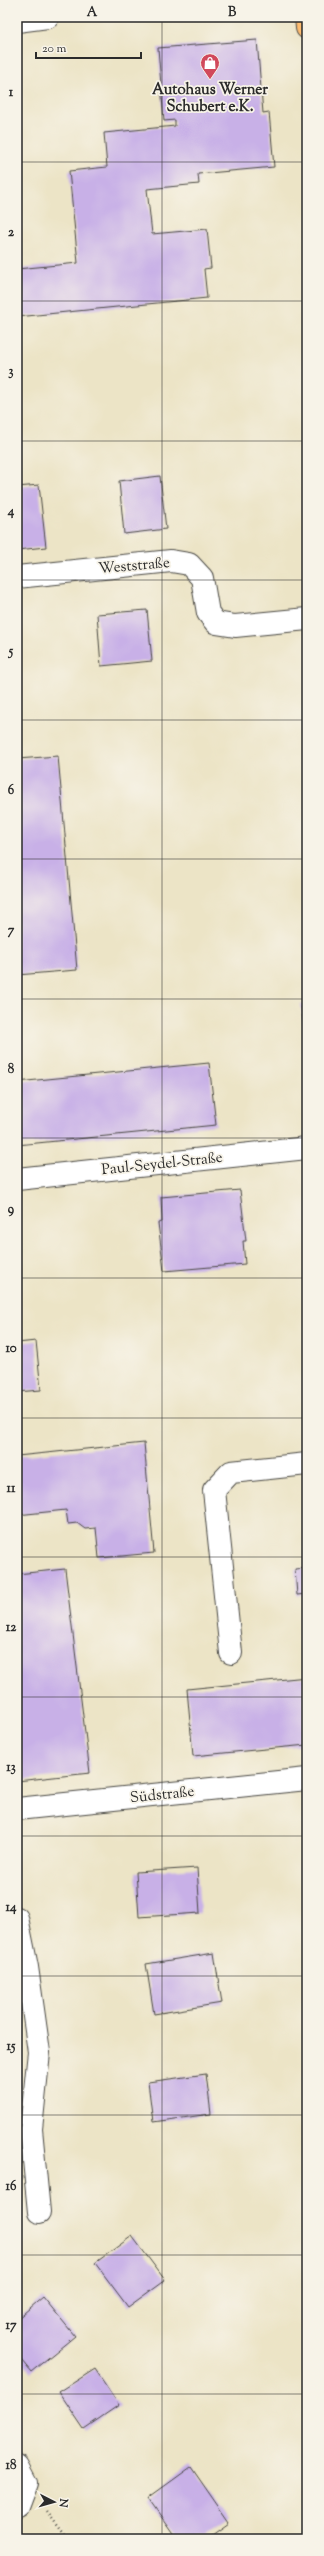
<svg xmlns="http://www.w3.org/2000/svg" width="324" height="2556" viewBox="0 0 324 2556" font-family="'Sorts Mill Goudy',serif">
  <rect width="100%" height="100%" fill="#f7f3e8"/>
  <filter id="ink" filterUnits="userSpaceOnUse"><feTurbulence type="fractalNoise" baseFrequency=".025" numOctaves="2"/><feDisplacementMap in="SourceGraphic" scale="8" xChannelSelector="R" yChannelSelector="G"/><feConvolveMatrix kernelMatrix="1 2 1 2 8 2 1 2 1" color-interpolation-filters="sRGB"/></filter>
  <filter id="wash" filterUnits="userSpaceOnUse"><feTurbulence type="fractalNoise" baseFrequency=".012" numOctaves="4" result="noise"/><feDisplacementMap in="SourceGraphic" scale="16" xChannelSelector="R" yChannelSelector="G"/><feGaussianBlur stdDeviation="0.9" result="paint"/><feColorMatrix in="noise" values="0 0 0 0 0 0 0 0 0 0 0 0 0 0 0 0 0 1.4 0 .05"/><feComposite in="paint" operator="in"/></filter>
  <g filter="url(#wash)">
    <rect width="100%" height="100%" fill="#ece4c6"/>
    <g id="blocks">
      <g fill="#c8b0e7">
        <path d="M257,40L263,113L269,112L274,167L198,174L199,184L147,189L152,234L207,229L211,268L204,269L207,298L17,317V269L78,263L69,171L107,167L104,133L175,126V120L164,121L158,48Z"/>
        <path d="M160,476L166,529L124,534L119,481Z"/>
        <path d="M39,485L46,547L17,550V487Z"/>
        <path d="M147,610L152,661L101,666L97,614Z"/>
        <path d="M58,756L77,970L17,975V759Z"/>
        <path d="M307,1003V1046H306L301,1004Z"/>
        <path d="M209,1063L216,1125L17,1145V1082Z"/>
        <path d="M240,1190L246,1241H243L245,1264L164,1271L158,1223L162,1222L161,1197Z"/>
        <path d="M36,1341L41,1390L17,1392V1343Z"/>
        <path d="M144,1443L154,1553L99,1558L96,1528L85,1529L77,1523L68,1524L66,1510L17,1515V1456Z"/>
        <path d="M307,1568V1594L297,1595L295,1569Z"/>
        <path d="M65,1569L90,1773L17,1781V1574Z"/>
        <path d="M307,1677V1745L193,1756L187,1689Z"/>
        <path d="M197,1868L200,1913L139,1917L136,1872Z"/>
        <path d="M214,1953L222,2003L154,2014L146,1964Z"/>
        <path d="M206,2074L211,2114L153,2122L148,2082Z"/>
        <path d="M132,2236L165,2280L128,2307L95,2263Z"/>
        <path d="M43,2297L75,2336L31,2372L17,2355V2319Z"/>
        <path d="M95,2369L119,2405L84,2429L59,2392Z"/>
        <path d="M191,2467L229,2522L205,2539H177L148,2498Z"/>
      </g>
    </g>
  </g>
  <g filter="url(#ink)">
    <use href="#blocks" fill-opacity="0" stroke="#484742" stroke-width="1"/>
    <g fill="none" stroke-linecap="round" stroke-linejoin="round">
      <defs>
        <g id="minor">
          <path d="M17,21L48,17"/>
          <path d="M17,577L171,561L189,564L202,578L208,613L216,623L235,626L307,619"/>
          <path d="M17,1179L307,1148"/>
          <path d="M231,1653L214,1490L231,1472L307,1464"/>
          <path d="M17,1809L307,1779"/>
          <path d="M17,1918L27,1967L39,2052L31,2129L39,2212"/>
          <path d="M17,2466L26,2483L17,2507"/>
        </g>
        <path id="major" d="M306,17L307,28"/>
      </defs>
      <use href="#minor" stroke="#484742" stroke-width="24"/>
      <use href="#major" stroke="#484742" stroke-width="24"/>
      <path stroke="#484742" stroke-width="2.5" stroke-dasharray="1 3" stroke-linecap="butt" d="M47,2511L69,2539"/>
      <use href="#minor" stroke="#fff" stroke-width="22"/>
      <use href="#major" stroke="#febc70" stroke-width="22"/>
    </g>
  </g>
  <path fill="none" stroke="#2b2b2b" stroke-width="1" stroke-opacity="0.55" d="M162,17V2539M17,162H307M17,301H307M17,441H307M17,580H307M17,720H307M17,859H307M17,999H307M17,1138H307M17,1278H307M17,1418H307M17,1557H307M17,1697H307M17,1836H307M17,1976H307M17,2115H307M17,2255H307M17,2394H307"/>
  <defs>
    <symbol id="shop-pin" viewBox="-11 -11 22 30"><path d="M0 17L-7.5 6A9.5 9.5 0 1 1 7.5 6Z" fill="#d1495b" stroke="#f7f3e8"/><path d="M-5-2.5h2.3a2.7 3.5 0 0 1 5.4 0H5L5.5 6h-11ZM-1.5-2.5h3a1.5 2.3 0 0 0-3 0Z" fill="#fff"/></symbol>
  </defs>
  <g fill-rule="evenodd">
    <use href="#shop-pin" x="199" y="52" width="22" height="30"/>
  </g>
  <g text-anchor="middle" stroke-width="3.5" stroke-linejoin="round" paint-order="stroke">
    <g font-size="15" font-weight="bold" fill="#2b2b2b" stroke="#f7f3e8">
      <text x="210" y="94">Autohaus Werner<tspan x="210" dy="17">Schubert e.K.</tspan></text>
    </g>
    <g font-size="15" fill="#2b2b2b" stroke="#f7f3e8">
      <text transform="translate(134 565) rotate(-5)" y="5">Weststraße</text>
      <text transform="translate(162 1163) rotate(-6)" y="5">Paul-Seydel-Straße</text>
      <text transform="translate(162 1794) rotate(-6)" y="5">Südstraße</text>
    </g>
  </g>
  <rect width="324" height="2556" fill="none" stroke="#f7f3e8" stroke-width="44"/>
  <g transform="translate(54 2502) rotate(96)" stroke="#f7f3e8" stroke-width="3" paint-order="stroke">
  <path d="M0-3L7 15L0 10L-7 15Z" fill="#2b2b2b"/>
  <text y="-6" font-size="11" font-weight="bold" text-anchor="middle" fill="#2b2b2b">N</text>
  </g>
  <path d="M36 52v6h105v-6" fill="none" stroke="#2b2b2b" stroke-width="2"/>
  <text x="42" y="52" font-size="12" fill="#2b2b2b" stroke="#f7f3e8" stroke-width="3" paint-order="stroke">20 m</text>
  <rect x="22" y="22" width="280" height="2512" fill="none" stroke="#2b2b2b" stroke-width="1.5"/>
  <g font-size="13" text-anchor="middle" font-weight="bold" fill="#2b2b2b">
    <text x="92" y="16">A</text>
    <text x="232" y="16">B</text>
    <text x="11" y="96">1</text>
    <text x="11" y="236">2</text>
    <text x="11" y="375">3</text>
    <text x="11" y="515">4</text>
    <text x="11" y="655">5</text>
    <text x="11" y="794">6</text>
    <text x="11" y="934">7</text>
    <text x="11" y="1073">8</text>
    <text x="11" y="1213">9</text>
    <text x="11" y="1352">10</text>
    <text x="11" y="1492">11</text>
    <text x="11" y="1631">12</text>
    <text x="11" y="1771">13</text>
    <text x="11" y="1911">14</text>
    <text x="11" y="2050">15</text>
    <text x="11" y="2190">16</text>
    <text x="11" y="2329">17</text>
    <text x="11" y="2469">18</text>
  </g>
</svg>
